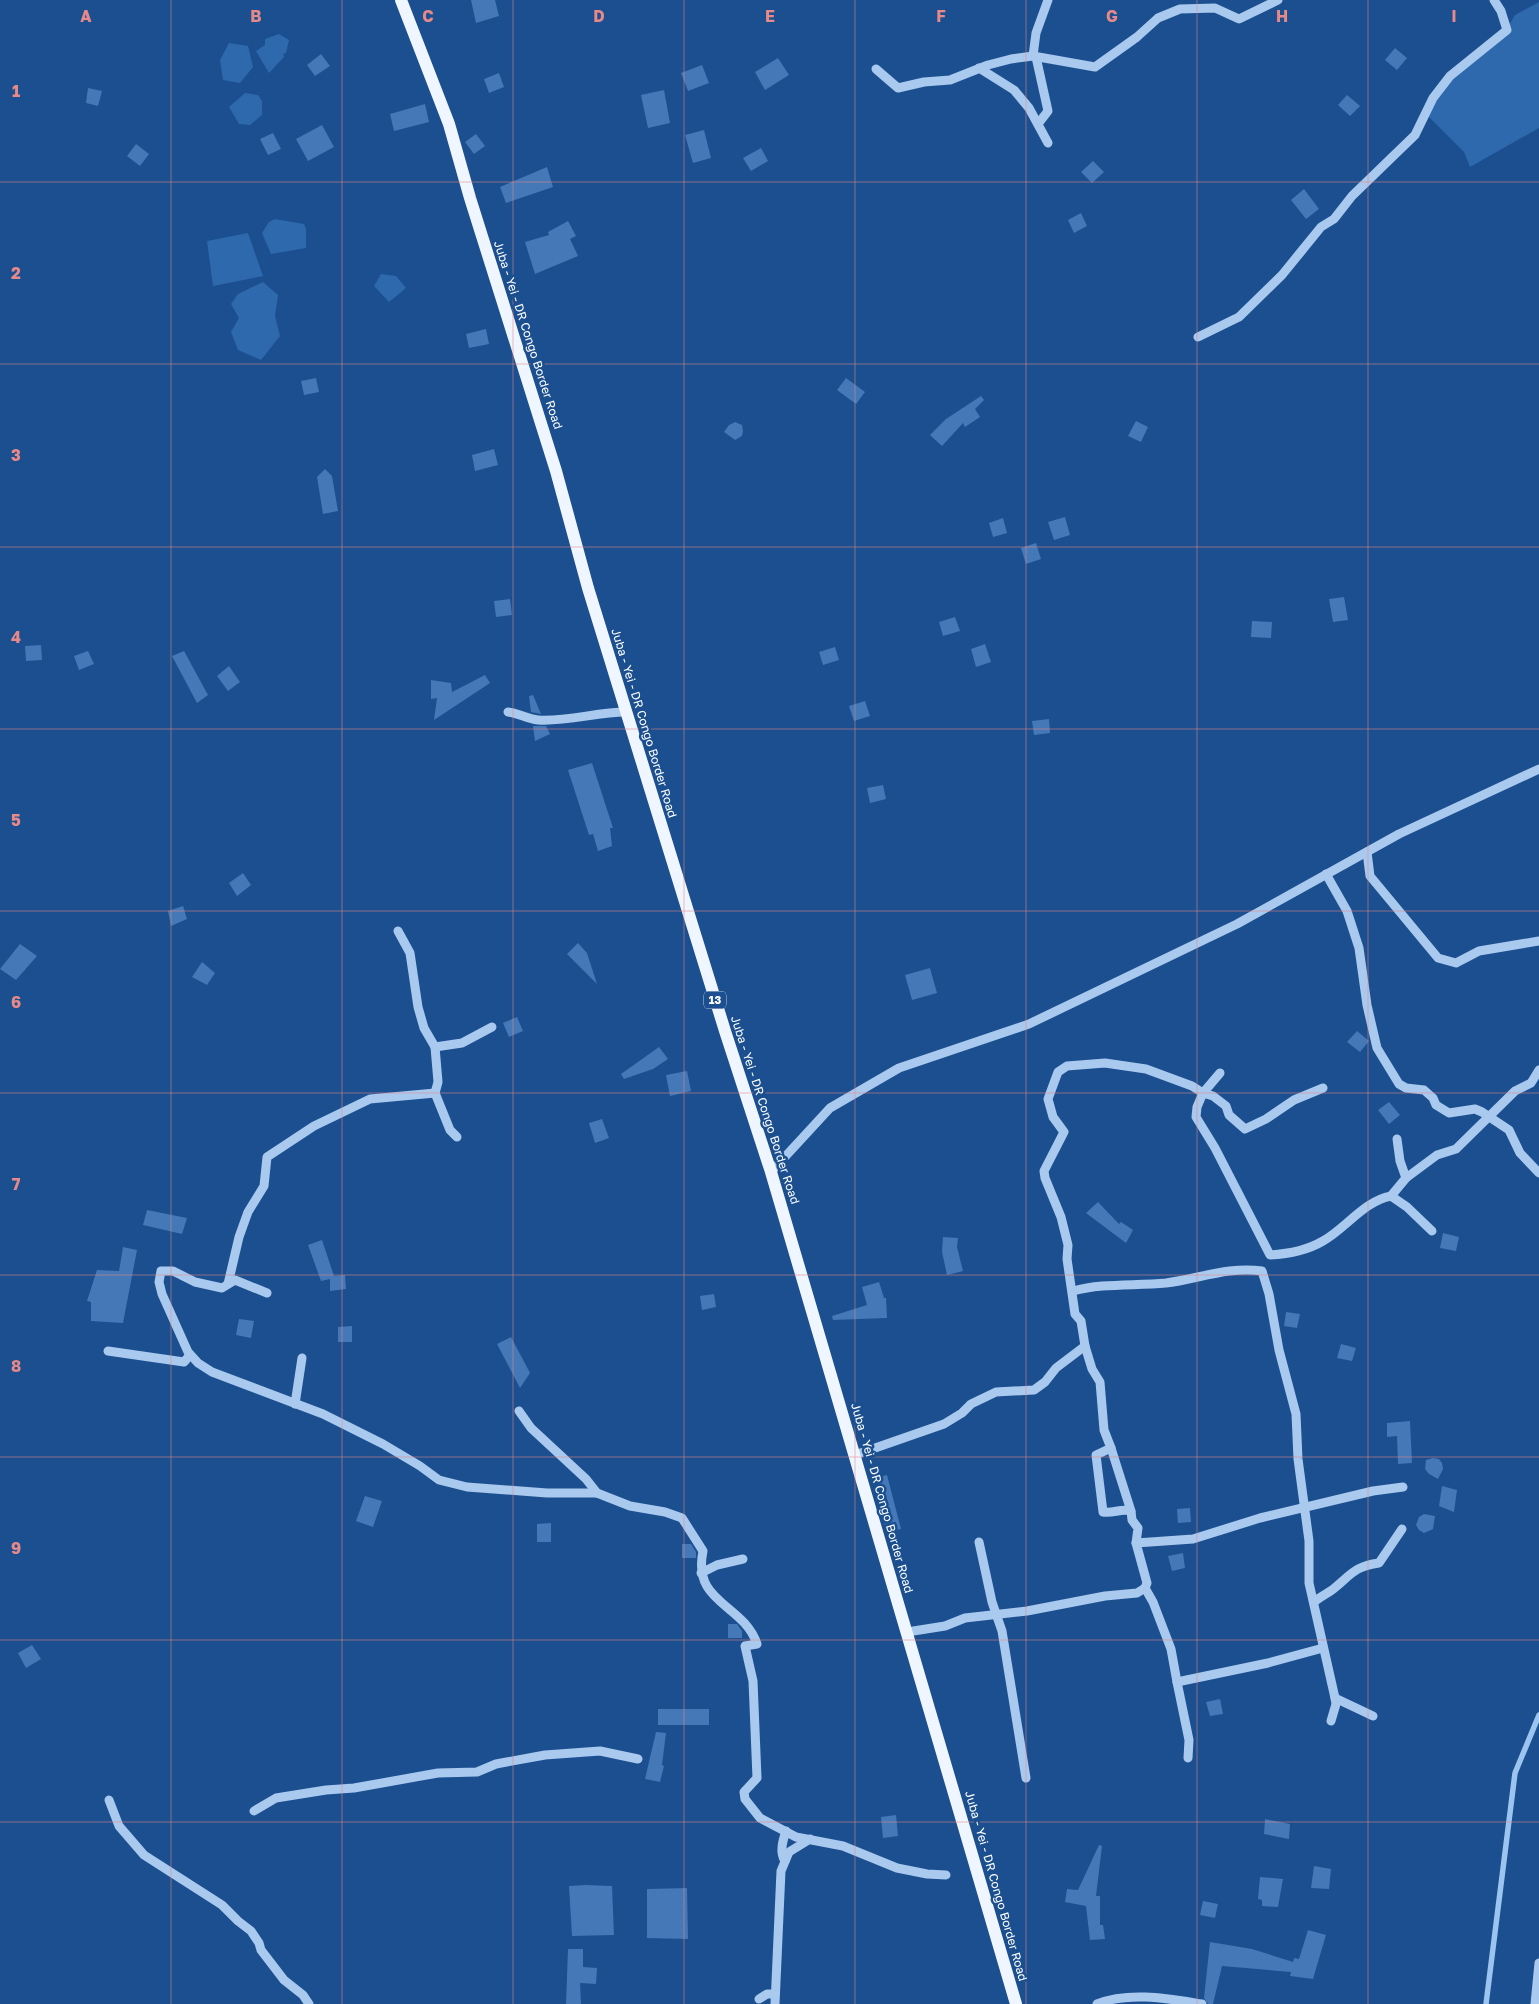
<svg xmlns="http://www.w3.org/2000/svg" width="1539" height="2004" viewBox="0 0 1539 2004" font-family="'Golos Text',sans-serif">
  <rect width="100%" height="100%" fill="#1b4f8f"/>
  <g fill="#2e69ad">
    <path d="M1539,2V128L1470,167L1464,152L1428,116L1450,76L1506,30L1515,15Z"/>
    <path d="M279,34L289,40L286,53L283,54L284,57L269,73L256,51L265,45V39Z"/>
    <path d="M229,43L248,46L253,67L240,83L223,80L220,60Z"/>
    <path d="M245,93L258,95L262,101V115L250,125L239,124L229,107Z"/>
    <path d="M275,219L304,224L306,229V248L271,254L262,233L269,222Z"/>
    <path d="M248,233L263,276L213,286L207,241Z"/>
    <path d="M381,274L396,276L406,288L389,302L374,286Z"/>
    <path d="M263,282L278,295L275,316L280,336L261,360L238,350L231,332L239,318L231,304L238,294Z"/>
  </g>
  <g fill="none" stroke-linecap="round" stroke-linejoin="round">
    <path stroke="#9cc4f0" stroke-width="5.5" d="M1486,2004L1515,1773L1539,1715"/>
  </g>
  <g fill="#4478b7">
    <path d="M471,0H495L499,16L476,23Z"/>
    <path d="M1395,48L1407,58L1397,70L1385,60Z"/>
    <path d="M321,54L330,66L315,76L307,65Z"/>
    <path d="M778,58L789,75L765,90L755,72Z"/>
    <path d="M702,65L709,83L688,91L681,73Z"/>
    <path d="M499,73L504,87L489,93L484,79Z"/>
    <path d="M88,88L102,91L98,106L86,103Z"/>
    <path d="M664,90L670,123L648,128L641,95Z"/>
    <path d="M1347,95L1360,106L1350,116L1338,105Z"/>
    <path d="M425,104L429,122L394,131L390,114Z"/>
    <path d="M322,125L334,147L308,161L296,139Z"/>
    <path d="M704,130L711,158L693,163L685,135Z"/>
    <path d="M273,133L281,149L268,155L260,139Z"/>
    <path d="M476,134L485,146L474,154L465,142Z"/>
    <path d="M136,144L149,154L140,166L127,156Z"/>
    <path d="M761,148L768,161L751,171L743,158Z"/>
    <path d="M1093,161L1104,172L1092,183L1081,172Z"/>
    <path d="M547,167L553,187L506,203L500,187Z"/>
    <path d="M1304,189L1319,209L1306,219L1291,200Z"/>
    <path d="M1081,213L1087,226L1074,233L1068,220Z"/>
    <path d="M568,221L576,236L570,239L578,256L535,274L525,242L549,235L548,232Z"/>
    <path d="M486,329L489,344L469,348L466,334Z"/>
    <path d="M316,378L319,392L304,395L301,381Z"/>
    <path d="M846,378L865,392L856,404L837,390Z"/>
    <path d="M981,396L984,400L975,409L980,417L965,427L963,423L942,446L930,435L946,419Z"/>
    <path d="M1136,421L1148,427L1141,442L1128,436Z"/>
    <path d="M735,422L742,425L743,431L742,436L735,440L724,432L729,425Z"/>
    <path d="M494,449L498,465L475,471L472,455Z"/>
    <path d="M325,469L332,476L338,511L323,514L317,477Z"/>
    <path d="M1065,517L1070,535L1054,540L1048,522Z"/>
    <path d="M1003,518L1007,533L993,537L989,523Z"/>
    <path d="M1036,543L1041,559L1026,564L1021,548Z"/>
    <path d="M1344,597L1348,620L1333,622L1329,599Z"/>
    <path d="M510,599L512,615L496,617L494,601Z"/>
    <path d="M955,617L960,631L943,636L939,622Z"/>
    <path d="M1252,621L1272,622L1271,638L1251,637Z"/>
    <path d="M985,644L991,662L976,667L971,649Z"/>
    <path d="M41,645L42,660L26,661L25,646Z"/>
    <path d="M835,647L839,660L823,665L819,652Z"/>
    <path d="M88,651L94,664L79,670L74,656Z"/>
    <path d="M184,651L208,695L197,703L172,656Z"/>
    <path d="M229,666L240,682L228,691L217,676Z"/>
    <path d="M485,675L490,683L434,720L437,698L431,699V680L451,683L452,692Z"/>
    <path d="M533,695L541,714L531,712L529,696Z"/>
    <path d="M865,701L870,716L854,721L849,706Z"/>
    <path d="M1049,719L1050,733L1034,735L1032,721Z"/>
    <path d="M533,726H546L550,734L535,741Z"/>
    <path d="M592,763L613,828H610L612,846L598,851L593,834L589,835L568,770Z"/>
    <path d="M883,785L886,799L870,803L867,788Z"/>
    <path d="M243,873L251,885L237,896L229,883Z"/>
    <path d="M183,906L187,919L171,926L168,911Z"/>
    <path d="M578,943L587,953L597,984L567,954Z"/>
    <path d="M20,944L37,956L16,980L0,969Z"/>
    <path d="M202,962L215,973L207,985L192,977Z"/>
    <path d="M930,968L937,993L912,1000L905,975Z"/>
    <path d="M517,1017L523,1031L509,1037L503,1023Z"/>
    <path d="M1357,1031L1369,1041L1360,1052L1347,1042Z"/>
    <path d="M659,1047L668,1059L653,1069L624,1079L621,1074Z"/>
    <path d="M687,1071L691,1091L670,1096L666,1075Z"/>
    <path d="M1389,1102L1400,1115L1389,1124L1378,1110Z"/>
    <path d="M602,1119L609,1138L595,1143L589,1123Z"/>
    <path d="M1098,1202L1119,1224L1121,1222L1133,1230L1126,1243L1086,1213Z"/>
    <path d="M147,1210L187,1218L182,1234L143,1225Z"/>
    <path d="M1443,1233L1459,1237L1456,1251L1440,1248Z"/>
    <path d="M943,1237L958,1238L957,1247L963,1271L947,1275L942,1252Z"/>
    <path d="M322,1240L334,1276L345,1275L346,1289L330,1291V1279L321,1281L308,1245Z"/>
    <path d="M123,1247L137,1250L123,1323L91,1321V1302L87,1301L97,1270L119,1271Z"/>
    <path d="M879,1282L884,1298H886L887,1318L833,1320L832,1316L867,1305L862,1287Z"/>
    <path d="M714,1294L716,1307L702,1310L700,1296Z"/>
    <path d="M1286,1312L1300,1314L1297,1328L1284,1326Z"/>
    <path d="M239,1319L254,1321L251,1338L236,1335Z"/>
    <path d="M352,1326V1342H338V1327Z"/>
    <path d="M511,1337L530,1373L520,1388L497,1344Z"/>
    <path d="M1341,1344L1356,1348L1352,1361L1337,1358Z"/>
    <path d="M1410,1421L1412,1463L1398,1464L1397,1436L1387,1437V1423Z"/>
    <path d="M1433,1458L1439,1459L1442,1463L1443,1469L1438,1479L1429,1474L1425,1469L1426,1460Z"/>
    <path d="M887,1475L901,1529L886,1532L876,1478Z"/>
    <path d="M1442,1486L1457,1490L1454,1512L1439,1506Z"/>
    <path d="M365,1496L382,1501L373,1527L356,1521Z"/>
    <path d="M1190,1508L1191,1522L1178,1523L1177,1509Z"/>
    <path d="M1424,1514L1435,1516L1433,1529L1424,1533L1419,1530L1416,1525L1419,1517Z"/>
    <path d="M551,1523V1542H537V1524Z"/>
    <path d="M682,1544H691L696,1552V1558H682Z"/>
    <path d="M1183,1553L1185,1568L1172,1571L1168,1556Z"/>
    <path d="M728,1624H737L742,1631V1638H728Z"/>
    <path d="M32,1645L41,1659L26,1668L18,1653Z"/>
    <path d="M1220,1699L1223,1714L1210,1716L1206,1702Z"/>
    <rect x="658" y="1709" width="51" height="16"/>
    <path d="M656,1732L666,1733L662,1765L664,1766L660,1782L645,1779Z"/>
    <path d="M896,1815L898,1836L883,1838L881,1817Z"/>
    <path d="M1265,1819L1290,1824L1289,1839L1264,1834Z"/>
    <path d="M1099,1845L1102,1846L1096,1896H1100V1925H1103L1105,1939L1090,1940L1086,1906L1065,1902L1067,1889L1078,1890Z"/>
    <path d="M1314,1866L1331,1869L1329,1889L1311,1888Z"/>
    <path d="M1260,1877L1283,1879L1278,1907L1262,1906V1900L1258,1899Z"/>
    <path d="M585,1885L612,1886L614,1935L572,1936L569,1886Z"/>
    <path d="M687,1888L688,1939L647,1938V1889Z"/>
    <path d="M1203,1901L1218,1904L1215,1918L1200,1915Z"/>
    <path d="M1308,1930L1326,1935L1313,1979L1290,1976L1291,1972L1222,1966L1213,2004H1208L1204,1998L1210,1942L1252,1949L1293,1962L1294,1958L1299,1959Z"/>
    <path d="M568,1949H583V1967L597,1968L596,1984L580,1983L581,2004H566Z"/>
  </g>
  <g fill="none" stroke-linecap="round" stroke-linejoin="round">
    <g stroke="#a9c9ee" stroke-width="9">
      <path d="M1033,56L1036,33L1048,0"/>
      <path d="M1036,57L1048,111L1038,124"/>
      <path d="M979,68L1014,90L1029,108L1048,143"/>
      <path d="M876,69L898,88L924,82L950,80L988,65L1011,59L1033,56L1095,67L1137,37L1158,18L1180,9L1215,8L1239,19L1278,0"/>
      <path d="M1198,337L1239,317L1282,275L1321,227L1334,219L1352,196L1415,135L1433,98L1450,76L1507,30L1501,11L1494,0"/>
      <path d="M508,712C518,713 527,719 538,720C567,722 597,712 626,712"/>
      <path d="M1367,852L1370,876L1438,958L1456,963L1479,951L1539,941"/>
      <path d="M1326,874L1347,911L1359,948L1367,1005L1377,1048L1399,1084L1406,1088L1424,1090L1433,1098L1436,1105L1449,1113L1475,1109L1482,1112L1509,1130L1520,1153L1539,1173"/>
      <path d="M398,931L410,953L418,1007L424,1028L435,1047L438,1082L435,1093L450,1130L457,1137"/>
      <path d="M435,1047L462,1043L492,1027"/>
      <path d="M1220,1073L1203,1093L1197,1107L1196,1117L1215,1148L1270,1255C1288,1254 1306,1251 1323,1241C1345,1229 1364,1201 1391,1196L1407,1207L1432,1231"/>
      <path d="M771,1172L830,1108L899,1068L1029,1024L1237,924L1399,834L1539,769"/>
      <path d="M1406,1178L1437,1155L1456,1149L1515,1091L1531,1083L1539,1070"/>
      <path d="M1391,1196L1406,1178L1400,1161L1397,1139"/>
      <path d="M228,1284L239,1237L248,1212L264,1186L267,1157L314,1126L370,1099L435,1093"/>
      <path d="M1073,1291C1103,1283 1134,1286 1166,1283C1198,1279 1229,1266 1262,1271L1269,1294L1279,1350L1296,1414L1298,1459L1309,1541V1583L1335,1698L1336,1704L1331,1721"/>
      <path d="M267,1293L235,1280L222,1288L195,1282L173,1271H161L159,1282L162,1294L188,1352L198,1363L212,1372L323,1414L383,1444L420,1466L439,1480L467,1487L547,1493H597"/>
      <path d="M1085,1346L1092,1369L1100,1382L1104,1430L1111,1448L1096,1455L1103,1512C1113,1514 1121,1508 1131,1511L1132,1520L1138,1528L1136,1543"/>
      <path d="M108,1351L184,1362L190,1355"/>
      <path d="M295,1404L302,1358"/>
      <path d="M519,1411L531,1428L586,1479L597,1493L630,1506L665,1512L682,1518L703,1551C692,1604 743,1603 757,1644L745,1646L753,1681L757,1778L744,1792L745,1799L760,1818L796,1837L843,1846L897,1868L927,1874L946,1875"/>
      <path d="M1111,1448L1131,1511"/>
      <path d="M855,1455L944,1424L962,1413L971,1404L996,1392L1034,1390L1045,1382L1056,1368L1085,1346L1081,1321L1075,1314L1067,1259L1068,1245L1061,1217L1045,1178L1044,1171L1064,1132L1053,1117L1048,1099L1058,1072L1067,1066L1105,1063L1146,1069L1192,1086L1203,1093L1213,1096L1226,1106L1229,1115L1245,1129L1266,1119L1294,1100L1323,1088"/>
      <path d="M979,1542L992,1602L1002,1631L1026,1778"/>
      <path d="M701,1573L717,1565L743,1559"/>
      <path d="M1145,1588L1153,1602L1171,1649L1177,1682"/>
      <path d="M1315,1601C1320,1597 1326,1594 1332,1590C1350,1576 1354,1566 1379,1563L1402,1529"/>
      <path d="M907,1632L945,1626L965,1618L1027,1611L1105,1596L1137,1593L1145,1588L1147,1583L1136,1543L1193,1539L1260,1518L1373,1491L1403,1487"/>
      <path d="M1335,1698L1373,1716"/>
      <path d="M1188,1758L1189,1740L1177,1682L1268,1663L1323,1648"/>
      <path d="M109,1800L119,1826L144,1855L222,1905L238,1921L251,1931L259,1943L261,1950L284,1980L303,1995L309,2004"/>
      <path d="M254,1811L276,1798L326,1790L354,1788L438,1773L477,1772L496,1764L545,1755L600,1751L638,1759"/>
      <path d="M785,1861C779,1852 783,1840 786,1831"/>
      <path d="M759,1999L767,1994H775"/>
      <path d="M775,2004L781,1871L789,1852L810,1839"/>
      <path d="M1097,2004C1129,1991 1170,1999 1202,2004"/>
      <path d="M1535,2004L1539,1963"/>
    </g>
    <path stroke="#f0f6ff" stroke-width="12" d="M401,0L449,124L470,198L556,471L588,588L725,1031L771,1172L1016,2004"/>
  </g>
  <path fill="none" stroke="#e88989" stroke-width="1" stroke-opacity="0.55" d="M171,0V2004M342,0V2004M513,0V2004M684,0V2004M855,0V2004M1026,0V2004M1197,0V2004M1368,0V2004M0,182H1539M0,364H1539M0,547H1539M0,729H1539M0,911H1539M0,1093H1539M0,1275H1539M0,1457H1539M0,1640H1539M0,1822H1539"/>
  <g text-anchor="middle" stroke-width="5" stroke-linejoin="round" paint-order="stroke">
    <rect fill="#1b4f8f" stroke="#bbcadd" stroke-width="1" x="704" y="991.5" width="22" height="17" rx="4"/>
    <g font-size="11" font-weight="bold" fill="#fff">
      <text x="715" y="1004">13</text>
    </g>
    <g font-size="12" fill="#fff" stroke="#1b4f8f">
      <text transform="translate(528 335) rotate(72)" y="4">Juba - Yei - DR Congo Border Road</text>
      <text transform="translate(644 723) rotate(73)" y="4">Juba - Yei - DR Congo Border Road</text>
      <text transform="translate(765 1110) rotate(72)" y="4">Juba - Yei - DR Congo Border Road</text>
      <text transform="translate(882 1498) rotate(74)" y="4">Juba - Yei - DR Congo Border Road</text>
      <text transform="translate(996 1886) rotate(74)" y="4">Juba - Yei - DR Congo Border Road</text>
    </g>
  </g>
  <g font-size="16" text-anchor="middle" font-weight="bold" fill="#e88989" stroke="#1b4f8f" stroke-width="5" stroke-linejoin="round" paint-order="stroke">
    <text x="86" y="22">A</text>
    <text x="256" y="22">B</text>
    <text x="428" y="22">C</text>
    <text x="599" y="22">D</text>
    <text x="770" y="22">E</text>
    <text x="941" y="22">F</text>
    <text x="1112" y="22">G</text>
    <text x="1282" y="22">H</text>
    <text x="1454" y="22">I</text>
    <text x="16" y="97">1</text>
    <text x="16" y="279">2</text>
    <text x="16" y="461">3</text>
    <text x="16" y="643">4</text>
    <text x="16" y="826">5</text>
    <text x="16" y="1008">6</text>
    <text x="16" y="1190">7</text>
    <text x="16" y="1372">8</text>
    <text x="16" y="1554">9</text>
  </g>
</svg>
